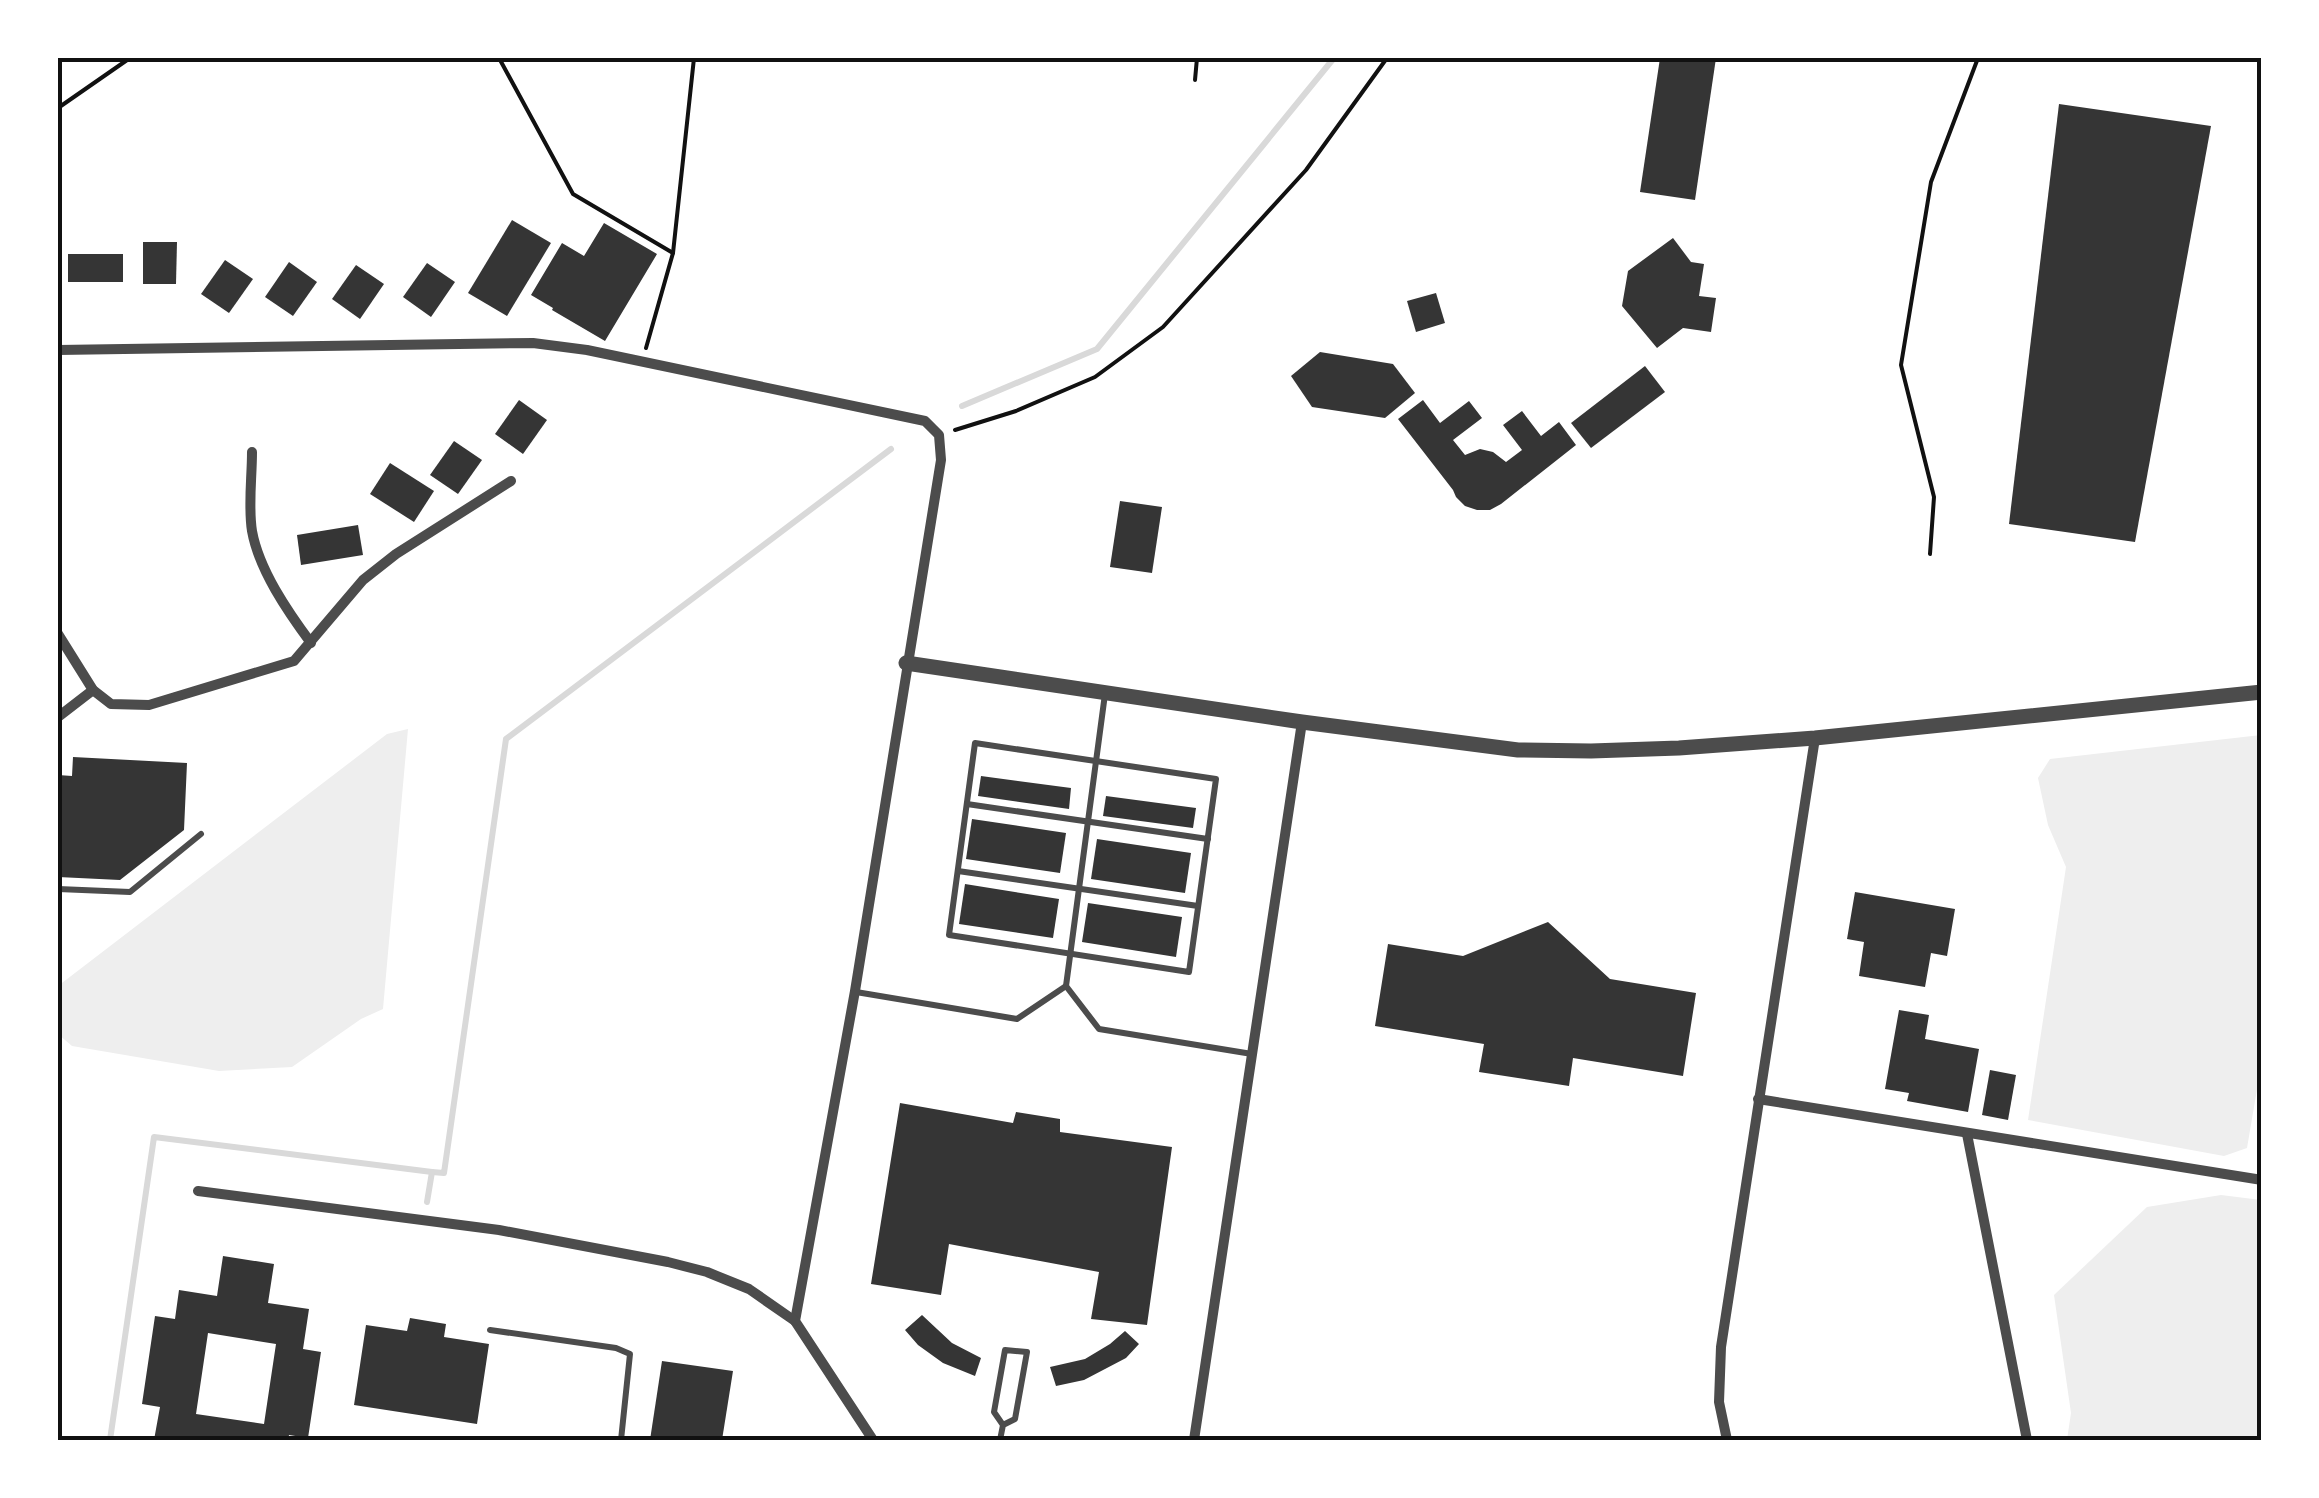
<svg xmlns="http://www.w3.org/2000/svg" width="2319" height="1498" viewBox="0 0 2319 1498" font-family="Overpass,sans-serif">
  <rect width="100%" height="100%" fill="#fff"/>
  <g fill="#eee">
    <path d="M408,729L383,1009L361,1019L292,1067L219,1071L72,1046L58,1034V986L387,734Z"/>
    <path d="M2261,735L2262,1060L2247,1148L2224,1156L2028,1120L2066,867L2048,825L2038,778L2050,759Z"/>
    <path d="M2221,1195L2261,1200V1440H2067L2071,1413L2054,1295L2147,1207Z"/>
  </g>
  <g fill="none" stroke-linecap="round" stroke-linejoin="round">
    <g stroke="#d9d9d9" stroke-width="6">
      <path d="M962,406L1097,349L1334,58"/>
      <path d="M427,1202L432,1172L444,1173L506,739L891,449"/>
      <path d="M110,1440L154,1137L432,1172"/>
    </g>
  </g>
  <g fill="#353535" fill-rule="evenodd">
    <path d="M1660,58H1716L1695,200L1640,192Z"/>
    <path d="M2059,104L2211,126L2135,542L2009,524Z"/>
    <path d="M512,220L551,243L507,316L468,293Z"/>
    <path d="M604,223L657,254L605,341L552,310L553,308L531,295L562,243L584,256Z"/>
    <path d="M1673,238L1691,262L1704,264L1699,296L1716,298L1711,332L1683,328L1657,348L1622,306L1628,271Z"/>
    <path d="M143,242H177L176,284H143Z"/>
    <rect x="68" y="254" width="55" height="28"/>
    <path d="M225,260L253,279L229,313L201,294Z"/>
    <path d="M289,262L317,282L293,316L265,297Z"/>
    <path d="M427,263L455,282L431,317L403,297Z"/>
    <path d="M356,265L384,284L360,319L332,299Z"/>
    <path d="M1436,293L1445,323L1416,332L1407,301Z"/>
    <path d="M1320,352L1393,364L1415,393L1385,418L1312,407L1291,376Z"/>
    <path d="M1645,366L1665,392L1591,448L1571,423Z"/>
    <path d="M519,400L547,420L523,454L495,434Z"/>
    <path d="M1423,400L1440,423L1469,401L1482,418L1453,440L1465,455L1480,449L1493,452L1506,462L1522,450L1503,425L1522,411L1541,436L1559,422L1576,445L1501,504L1490,510H1477L1465,506L1456,497L1453,490L1398,419Z"/>
    <path d="M454,441L482,460L458,494L430,475Z"/>
    <path d="M390,463L434,491L414,522L370,494Z"/>
    <path d="M1120,501L1162,507L1152,573L1110,567Z"/>
    <path d="M358,525L363,555L301,565L297,535Z"/>
    <path d="M73,757L187,763L184,830L120,880L58,877V775L72,776Z"/>
    <path d="M981,776L1071,788L1069,809L978,796Z"/>
    <path d="M1106,796L1196,808L1193,828L1103,816Z"/>
    <path d="M972,819L1066,833L1060,873L966,859Z"/>
    <path d="M1097,839L1191,853L1185,893L1091,879Z"/>
    <path d="M965,884L1059,899L1053,938L959,924Z"/>
    <path d="M1855,892L1955,909L1947,956L1931,953L1925,987L1859,976L1864,942L1847,939Z"/>
    <path d="M1088,903L1182,917L1176,957L1082,942Z"/>
    <path d="M1548,922L1610,979L1696,993L1683,1076L1573,1058L1569,1086L1479,1072L1484,1044L1375,1026L1388,944L1463,956Z"/>
    <path d="M1899,1010L1929,1015L1925,1039L1979,1049L1968,1112L1907,1101L1909,1093L1885,1089Z"/>
    <path d="M1990,1070L2016,1075L2008,1120L1982,1115Z"/>
    <path d="M900,1103L1013,1123L1016,1112L1060,1119V1132L1172,1147L1147,1325L1091,1319L1099,1272L949,1244L941,1295L871,1284Z"/>
    <path d="M223,1256L274,1264L268,1303L309,1309L303,1349L321,1352L308,1438L289,1435L288,1440H154L160,1407L142,1404L155,1316L175,1319L179,1290L217,1296ZM208,1333L276,1344L264,1424L196,1414Z"/>
    <path d="M922,1315L952,1343L981,1358L975,1376L943,1363L918,1345L905,1330Z"/>
    <path d="M410,1318L446,1324L444,1337L489,1344L477,1424L354,1405L366,1325L407,1331Z"/>
    <path d="M1125,1331L1139,1344L1126,1358L1084,1380L1056,1386L1050,1367L1085,1359L1110,1344Z"/>
    <path d="M662,1361L733,1371L722,1440H650Z"/>
  </g>
  <g fill="none" stroke-linecap="round" stroke-linejoin="round">
    <g stroke="#111" stroke-width="4">
      <path d="M499,58L573,194L673,253"/>
      <path d="M1195,80L1197,58"/>
      <path d="M58,108L130,58"/>
      <path d="M646,348L673,253L694,58"/>
      <path d="M955,430L1016,411L1095,377L1163,327L1306,170L1387,58"/>
      <path d="M1930,554L1934,497L1901,365L1931,182L1978,58"/>
    </g>
    <g stroke="#4c4c4c" stroke-width="6">
      <path d="M1105,694L1066,986L1099,1029L1252,1054"/>
      <path d="M975,743L1216,779L1189,972L949,935Z"/>
      <path d="M967,804L1208,839"/>
      <path d="M958,871L1198,906"/>
      <path d="M58,889L130,892L201,834"/>
      <path d="M856,992L1017,1019L1066,986"/>
      <path d="M490,1330L616,1348L630,1354L621,1440"/>
      <path d="M1000,1440L1003,1425L994,1412L1005,1350L1027,1352L1015,1419L1003,1425"/>
    </g>
    <g stroke="#4c4c4c" stroke-width="10">
      <path d="M58,350L533,343L587,350L925,421L939,435L941,460L855,991L795,1321L873,1440"/>
      <path d="M252,452C252,478 248,506 252,531C259,570 288,612 311,643"/>
      <path d="M58,634L93,690L111,704L149,705L294,661L363,580L396,554L511,481"/>
      <path d="M58,717L93,690"/>
      <path d="M1758,1099L2262,1180"/>
      <path d="M1967,1134L2027,1440"/>
      <path d="M198,1191L499,1230L668,1262L707,1272L749,1289L795,1321"/>
      <path d="M1194,1440L1302,722"/>
      <path d="M1727,1440L1719,1402L1721,1347L1815,738"/>
    </g>
    <path stroke="#4c4c4c" stroke-width="15" d="M906,663L1302,722L1518,750L1591,751L1679,748L1815,738L2262,692"/>
  </g>
  <rect width="2319" height="1498" fill="none" stroke="#ffffff" stroke-width="120"/>
  <rect x="60" y="60" width="2199" height="1378" fill="none" stroke="#111" stroke-width="4"/>
</svg>
